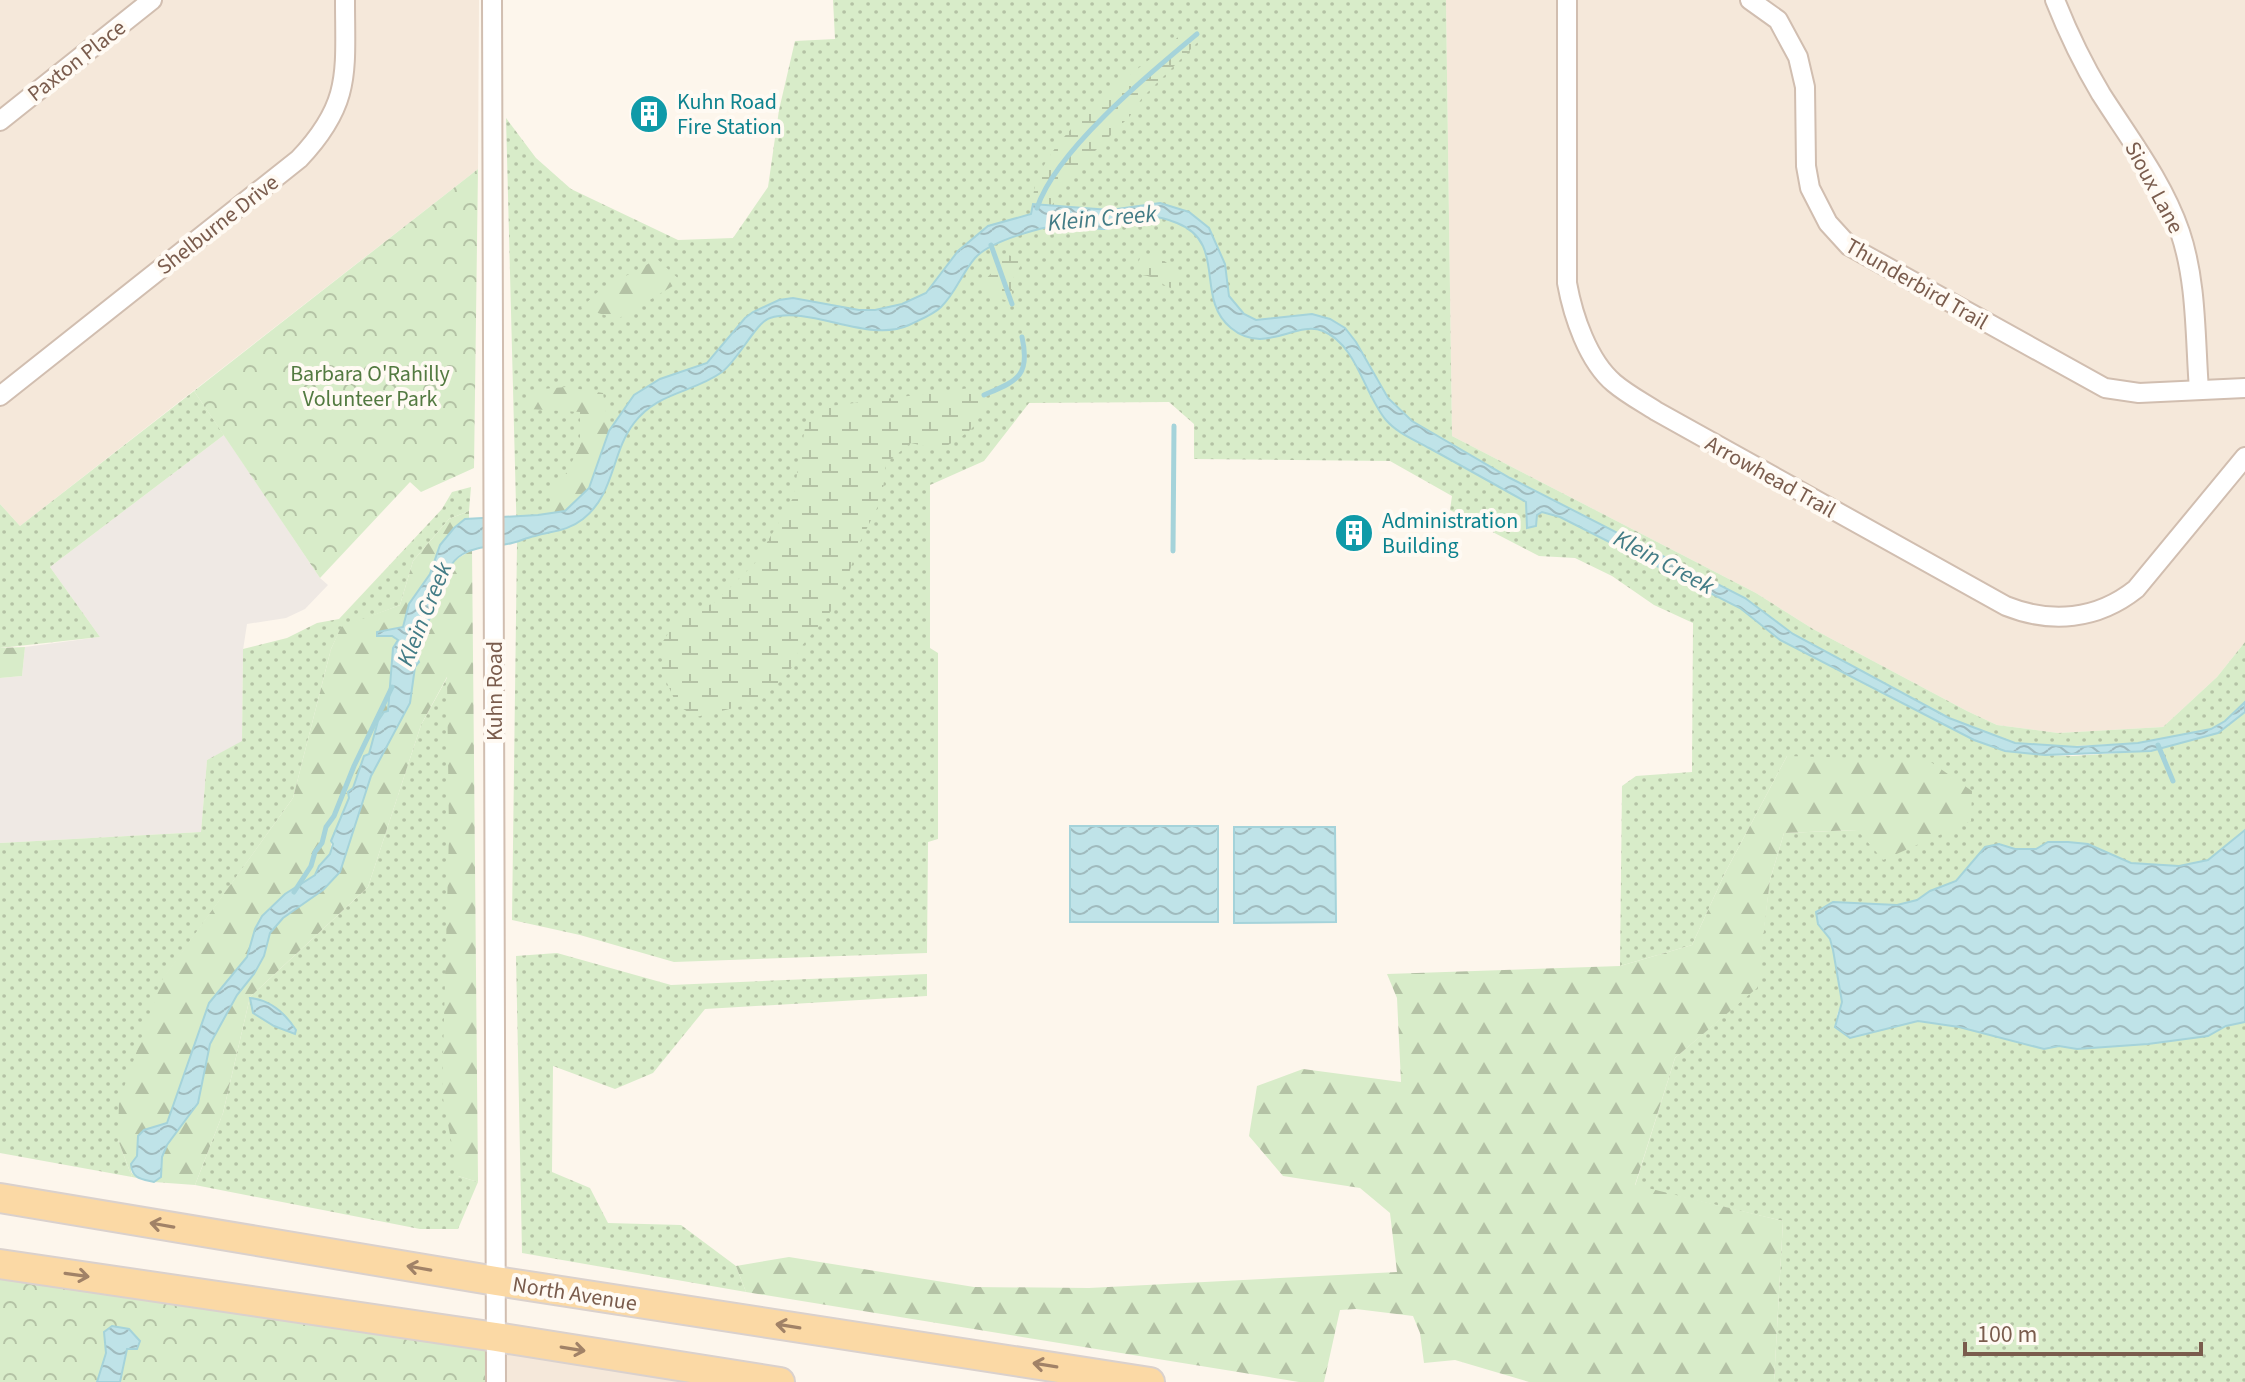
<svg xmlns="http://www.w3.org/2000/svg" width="2245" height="1382" viewBox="0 0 2245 1382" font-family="'Source Sans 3',sans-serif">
  <defs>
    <pattern id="grass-dots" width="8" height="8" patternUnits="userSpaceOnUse" patternTransform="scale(2)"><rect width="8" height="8" fill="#d8ecc9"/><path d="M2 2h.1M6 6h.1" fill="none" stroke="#b4c2a5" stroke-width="1.8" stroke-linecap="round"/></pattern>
    <pattern id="forest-firs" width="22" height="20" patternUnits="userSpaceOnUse" patternTransform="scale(2)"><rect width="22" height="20" fill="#d8ecc9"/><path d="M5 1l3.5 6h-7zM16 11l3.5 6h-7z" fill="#b4c2a5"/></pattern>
    <pattern id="wetland-marsh" width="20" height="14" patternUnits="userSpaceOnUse" patternTransform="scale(2)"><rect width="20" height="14" fill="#d8ecc9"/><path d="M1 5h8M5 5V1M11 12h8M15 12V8" fill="none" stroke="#b4c2a5"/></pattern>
    <pattern id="park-crowns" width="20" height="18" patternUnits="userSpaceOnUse" patternTransform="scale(2)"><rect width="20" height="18" fill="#d8ecc9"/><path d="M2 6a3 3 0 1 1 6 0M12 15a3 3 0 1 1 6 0" fill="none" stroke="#b4c2a5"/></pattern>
    <pattern id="water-waves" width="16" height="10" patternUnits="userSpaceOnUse" patternTransform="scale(2)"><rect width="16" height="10" fill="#bfe3e8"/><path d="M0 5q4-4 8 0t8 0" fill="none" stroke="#a0bbbe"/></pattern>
  </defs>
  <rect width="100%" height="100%" fill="#fdf6ec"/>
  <g fill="#f5e8da">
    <path d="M0,0H479L478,169L20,526L0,504Z"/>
    <path d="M1446,0H2245V642L2217,677L2163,727L2058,733L1997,725L1967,711L1813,629L1756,593L1452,436Z"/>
    <path d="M504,1347L723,1382H504Z"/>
  </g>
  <path fill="#efe9e4" d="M224,435L320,578L328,585L305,609L286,618L247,624L243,650L242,742L207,760L201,832L0,843V678L22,676L25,647L100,637L50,567Z"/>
  <g fill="url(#grass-dots)">
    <path d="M833,0H1446L1452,436L1756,593L1813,629L1967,711L1997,725L2058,733L2163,727L2217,677L2245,642V702L2225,721L2211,729L2138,743L2053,747L2015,743L1992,736L1949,718L1814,646L1793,634L1745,598L1510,478L1447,441L1436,451L1526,502L1528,511L1536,521L1537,515L1542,512L1560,517L1740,608L1780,640L1995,748L2045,755L2073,756L2150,751L2218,733L2245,712V830L2208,860L2179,866L2131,863L2112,855L2048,842L2036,849H2015L1999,844L1985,847L1956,881L1930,891L1917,900L1897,905L1833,902L1818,924L1830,939L1833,950L1842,1002L1837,1015L1850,1038L1918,1021L1959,1027L2044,1049L2059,1046L2077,1049L2148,1044L2208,1036L2226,1026L2245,1022V1382H1774L1783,1221L1635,1186L1675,1058L1756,988L1770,880L1784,833L1857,830L1970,821L1787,756L1725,873L1692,945L1620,966L1622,786L1636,776L1692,772L1693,623L1654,605L1612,576L1575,558L1539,556L1450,510L1452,496L1390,461L1194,459V424L1169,402L1029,403L984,461L930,485V648L938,653V839L928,842L927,953L674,962L580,935L512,920L517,544L506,118L536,158L571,189L678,240L733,238L768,187L779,110L795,41L835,39Z"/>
    <path d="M194,391L224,435L50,567L100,637L0,648V504L20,526Z"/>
    <path d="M471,487L469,511L449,519L413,561L400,605L341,628L331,649L293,798L163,979L118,1140L132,1177L0,1153V843L201,832L207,760L242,741L243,649L287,638L317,623L339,619L442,509L452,492Z"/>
    <path d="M448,676L458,1176L478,1182L458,1229H420L195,1185L223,1113L250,997L368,887L421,725Z"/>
    <path d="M557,953L671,985L927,974V996L705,1009L653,1073L615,1089L553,1066L552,1172L590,1188L608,1223L681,1225L736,1266L746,1292L522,1253L516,956Z"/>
  </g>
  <g fill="url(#forest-firs)">
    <path d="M657,259L681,281L618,319L581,308L600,290Z"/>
    <path d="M566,387L603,393L609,431L589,488L565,511L555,514L549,492L561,483L580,446V412L529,409L530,390Z"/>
    <path d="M469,511V519C443,528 441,555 429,575C418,593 409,606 403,627L378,636H392L398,640L392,658L388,711L369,755L361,765L353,788L348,792L349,798L332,838L330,854L315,875L285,894L262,916L255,929L247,957L209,1003L167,1123L144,1130L138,1156L131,1164V1172L137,1178L132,1177L118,1140L119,1101L163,978L293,798L331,649L341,627L400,605L413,561L449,519Z"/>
    <path d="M472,550L478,1182L458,1176L442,1093L449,833L447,677L421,725L368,887L250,997L223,1113L195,1185L154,1182L161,1177L162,1157L167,1145L198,1103L210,1044L237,995L254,974L264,956L270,933L283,918L340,872L371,776L410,703L415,667L414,652L436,606L445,575L455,560Z"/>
    <path d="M25,647L22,676L0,678V648Z"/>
    <path d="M1787,756L1928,760L1972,791L1971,821L1883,860L1857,830L1784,833L1770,880L1757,988L1675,1058L1635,1185L1783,1221L1774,1382H1529L1455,1360L1424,1363L1420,1333L1413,1316L1356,1309L1340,1310L1324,1382H1299L746,1292L736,1266L789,1257L974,1287L1089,1288L1397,1272L1390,1213L1360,1188L1283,1176L1249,1136L1257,1086L1303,1069L1401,1082L1397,998L1387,974L1620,966L1692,945L1725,873Z"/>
  </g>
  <g fill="url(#wetland-marsh)">
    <path d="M1187,30L1199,41L1142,98L1130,116L1076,170L1052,205L1033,204C1031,142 1143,66 1187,30Z"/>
    <path d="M1154,254C1165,261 1181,271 1179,286L1173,289C1161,285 1155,276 1142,275L1136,269L1140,258Z"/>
    <path d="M1008,255L1020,259L1021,265L1012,280V295L1008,301L982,293C980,281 987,279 993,271V263L999,257Z"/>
    <path d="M970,388L984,393C981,430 970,430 941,450L911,443L886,463L882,498L858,546L847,579L832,610L800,648L789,673L759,702L696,717L677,705L662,672V643L672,627L691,609L713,604L755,563L793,498L806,422L831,406Z"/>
  </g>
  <g fill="url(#park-crowns)">
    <path d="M478,169L474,468L421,492L410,482L320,578L194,391Z"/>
    <path d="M0,1268L491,1345L492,1382H0Z"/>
  </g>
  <g fill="url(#water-waves)" stroke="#a5d3da" stroke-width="2">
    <path d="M1160,203L1189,212L1209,228L1225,264L1229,296L1244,314L1256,320L1312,314L1330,319L1345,328L1356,342L1388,398L1412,421L1510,478L1745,598L1793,634L1949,718L2015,743L2077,747L2138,743L2211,729L2225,721L2245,702V712L2218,733L2151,751L2045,755L2005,751L1974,740L1780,640L1740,608L1560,517L1542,512L1537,515L1536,526L1527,528L1526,502C1494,484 1462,466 1429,448C1415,440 1397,433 1386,420C1364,394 1357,345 1323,331C1295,320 1265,356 1231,328C1194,298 1228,243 1177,223C1160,216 1137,212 1120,221C1115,224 1113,228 1107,229C1096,230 1082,225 1070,225C1047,224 990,241 975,258C962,273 955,294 941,307C933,315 919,320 909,325C869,344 810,305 770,318C756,322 739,359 722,372C693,393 657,392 634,423C611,453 615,494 583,519C568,531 552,531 535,536C525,538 516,543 507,544C493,547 476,546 463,554C445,564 443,586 436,604C430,620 421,635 414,651L419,662L415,667L410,703L371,776L340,872L323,890L283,918L270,933L264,956L254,974L237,995L210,1044L198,1103L167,1145L162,1157L161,1177L154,1182C141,1179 132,1179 131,1164L137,1156L138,1136L144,1130L167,1123L209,1003L247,957L255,929L262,916L285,894L315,875L319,866L330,854L333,844L331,841L349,798L348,792L353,788L364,756L369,754L378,721L384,712L388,711L393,648L398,640L392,636H377V632L403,627L409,604L430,574L440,545L454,528L465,519L538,515L565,511L589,488L609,431L634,395L660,379L707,363L745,318L753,312L779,300L793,298L859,310H875L902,304L926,293L958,251L988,226L1031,214L1033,204L1110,210Z"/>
    <rect x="1070" y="826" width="148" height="96"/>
    <path d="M1234,827H1335L1336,922L1234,923Z"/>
    <path d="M2245,830V1022L2226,1026L2208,1036L2148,1044L2077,1049L2059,1046L2044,1049L1959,1027L1918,1021L1850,1038L1835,1027L1842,1002L1833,950L1830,939L1818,924L1816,912L1833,902L1897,905L1917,900L1930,891L1956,881L1985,847L1999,844L2015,849H2036L2048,842H2068L2088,844L2131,863L2179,866L2208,860Z"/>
    <path d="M250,998C271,1000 285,1013 296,1030L295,1034L274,1026L253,1013Z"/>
    <path d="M112,1326L129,1329L140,1341L137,1349H127L120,1382H97L106,1353L104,1332Z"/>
  </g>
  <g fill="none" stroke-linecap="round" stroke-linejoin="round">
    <g stroke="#a5d3da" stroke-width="5">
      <path d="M1037,208C1056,150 1150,73 1197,34"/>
      <path d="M991,245L1012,304"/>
      <path d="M984,395C1016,381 1031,377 1022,337"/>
      <path d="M1173,551L1174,426"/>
      <path d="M2158,745L2173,781"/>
      <path d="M294,892L311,866L315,852L322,843L326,827L334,816L354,766L392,687"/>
    </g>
    <defs>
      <g id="minor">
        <path d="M492,0L496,1382"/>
        <path d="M1567,0V283C1573,316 1588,361 1614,383C1627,394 1642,402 1656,411L2006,606C2051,624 2097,620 2136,589L2245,457"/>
        <path d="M1750,0L1778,20L1798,57L1805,87L1806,166L1810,188L1828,223L1849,246L2105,388L2139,393L2245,388"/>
        <path d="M2055,0C2068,33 2083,64 2101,94C2129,138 2163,182 2180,232C2197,282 2195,338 2199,390"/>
        <path d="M0,121L152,0"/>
        <path d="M0,396L299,159C352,103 345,72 345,0"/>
      </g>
      <g id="primary">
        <path d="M0,1198L496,1281L1150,1382"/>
        <path d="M0,1264L496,1337L780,1382"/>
      </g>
    </defs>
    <use href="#minor" stroke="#d1beb0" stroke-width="22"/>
    <use href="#primary" stroke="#dad1cd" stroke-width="32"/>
    <use href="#minor" stroke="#fff" stroke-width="18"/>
    <use href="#primary" stroke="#fbd9a5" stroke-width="28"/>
  </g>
  <defs><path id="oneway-shaft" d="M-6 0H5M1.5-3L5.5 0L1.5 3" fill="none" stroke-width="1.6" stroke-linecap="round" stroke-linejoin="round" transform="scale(2)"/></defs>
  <g stroke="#a18267">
    <use href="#oneway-shaft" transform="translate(162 1225) rotate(-170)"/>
    <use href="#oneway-shaft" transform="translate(419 1268) rotate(-170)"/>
    <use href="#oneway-shaft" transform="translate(77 1275) rotate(8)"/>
    <use href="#oneway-shaft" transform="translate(788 1326) rotate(-171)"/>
    <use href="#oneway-shaft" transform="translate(573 1349) rotate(9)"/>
    <use href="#oneway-shaft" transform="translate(1045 1365) rotate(-171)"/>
  </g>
  <defs>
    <symbol id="building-disc" viewBox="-11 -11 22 22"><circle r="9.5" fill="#0f9aa8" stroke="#fffaf3"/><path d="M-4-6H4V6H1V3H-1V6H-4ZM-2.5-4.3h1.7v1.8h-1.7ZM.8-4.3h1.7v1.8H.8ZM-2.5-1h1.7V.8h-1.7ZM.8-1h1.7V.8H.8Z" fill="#fff"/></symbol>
  </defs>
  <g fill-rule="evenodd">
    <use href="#building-disc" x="627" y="92" width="44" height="44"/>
    <use href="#building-disc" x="1332" y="511" width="44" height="44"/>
  </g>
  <g text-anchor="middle" stroke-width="8" stroke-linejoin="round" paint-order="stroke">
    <g font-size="22" fill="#7a5c4d" stroke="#fffaf3">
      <text transform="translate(76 60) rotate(-38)" y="8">Paxton Place</text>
      <text transform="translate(2155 187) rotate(62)" y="8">Sioux Lane</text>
      <text transform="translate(217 224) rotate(-38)" y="8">Shelburne Drive</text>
      <text transform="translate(1917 283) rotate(30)" y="8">Thunderbird Trail</text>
      <text transform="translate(1771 476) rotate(29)" y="8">Arrowhead Trail</text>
      <text transform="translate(494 691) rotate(-90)" y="8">Kuhn Road</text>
      <text transform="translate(575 1293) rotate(9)" y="8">North Avenue</text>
    </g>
    <g font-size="22" fill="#0d838f" stroke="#fffaf3" text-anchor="start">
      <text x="677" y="109">Kuhn Road<tspan x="677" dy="25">Fire Station</tspan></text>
      <text x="1382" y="528">Administration<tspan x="1382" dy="25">Building</tspan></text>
    </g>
    <g font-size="22" fill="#537a41" stroke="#fffaf3">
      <text x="370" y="381">Barbara O'Rahilly<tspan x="370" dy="25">Volunteer Park</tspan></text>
    </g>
    <g font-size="24" font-style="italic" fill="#437c86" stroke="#fffaf3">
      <text transform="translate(1102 218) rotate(-5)" y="8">Klein Creek</text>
      <text transform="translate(1664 562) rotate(28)" y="8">Klein Creek</text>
      <text transform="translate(424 614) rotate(-68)" y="8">Klein Creek</text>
    </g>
  </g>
  <path d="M1965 1342v12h236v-12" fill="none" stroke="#7a5c4d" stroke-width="4"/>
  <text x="1977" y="1342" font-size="24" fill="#7a5c4d" stroke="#fffaf3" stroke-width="6" paint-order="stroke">100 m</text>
</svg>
